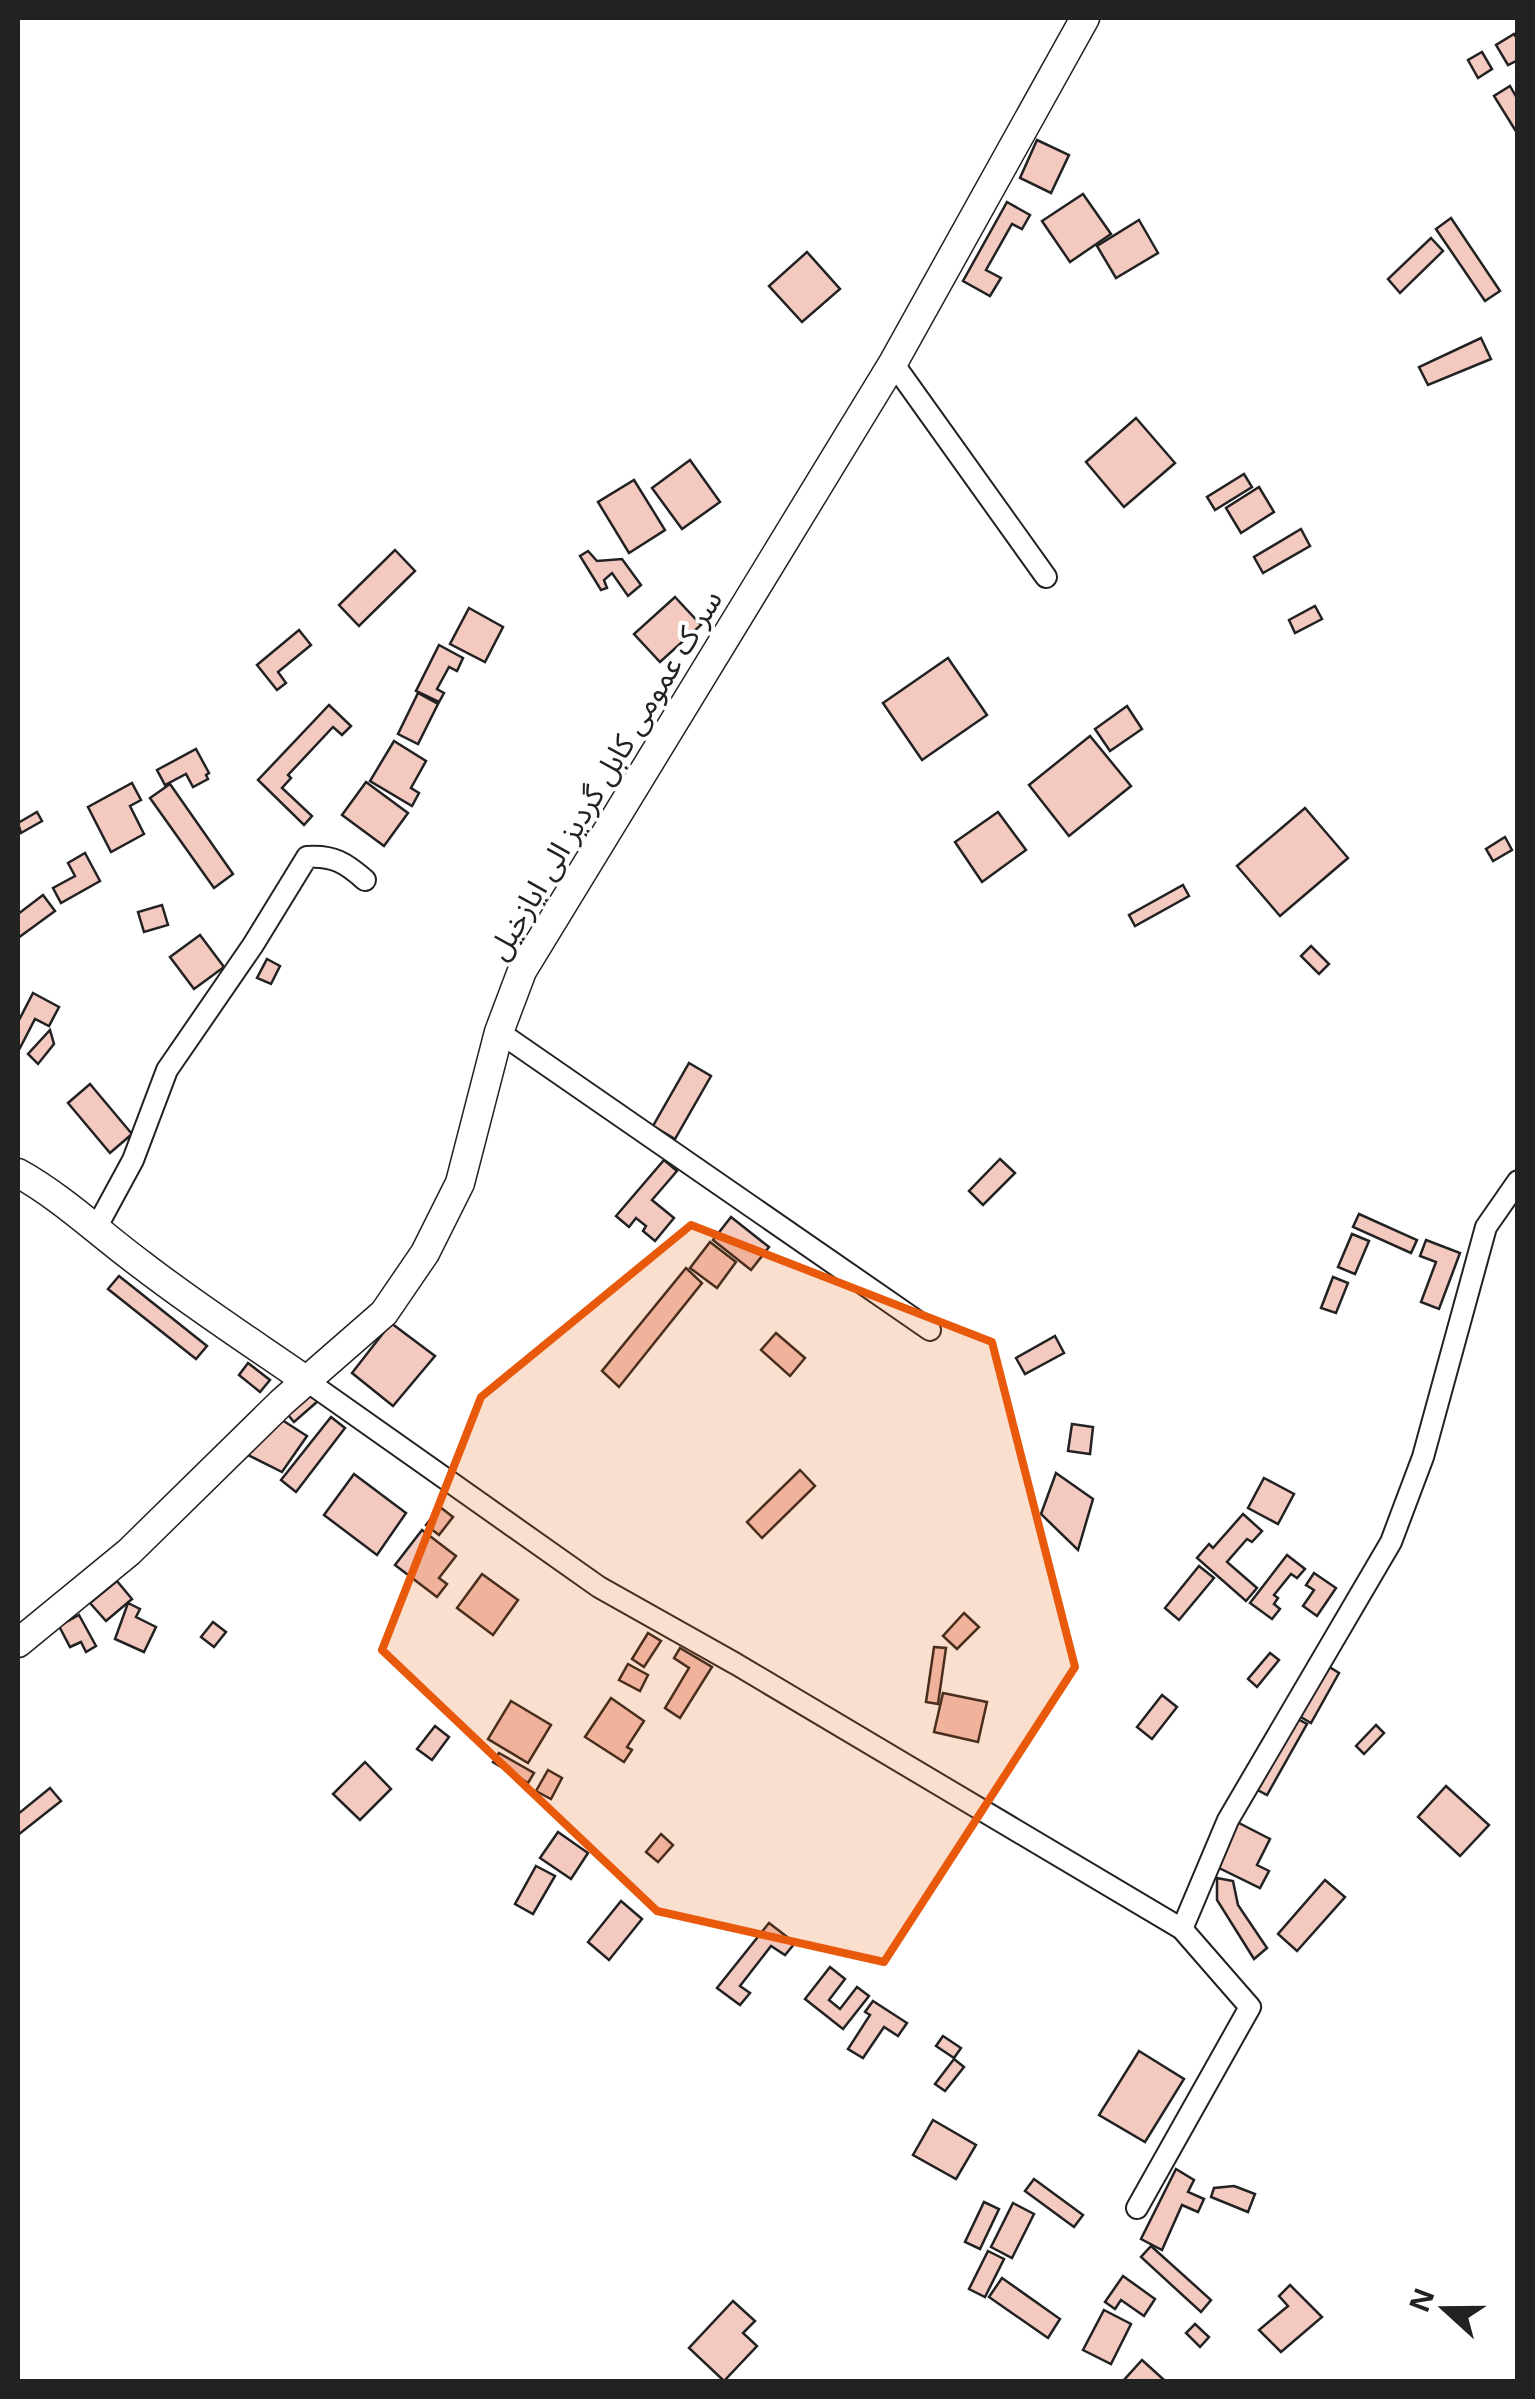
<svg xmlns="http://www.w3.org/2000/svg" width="1535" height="2399" viewBox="0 0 1535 2399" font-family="Georgia,'Noto Sans Arabic',serif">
  <rect width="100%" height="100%" fill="#fff"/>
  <g fill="#f3c9c0" stroke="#222" stroke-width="2.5">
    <path d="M1514,34L1518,40V60L1508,65L1496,45Z"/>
    <path d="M1482,52L1492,69L1478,78L1468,60Z"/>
    <path d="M1510,86L1518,100L1517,133L1494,96Z"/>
    <path d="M1037,140L1069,155L1051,193L1020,178Z"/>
    <path d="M1083,194L1111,234L1070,262L1042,221Z"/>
    <path d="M1007,202L1030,215L1022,229L1012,224L986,270L1001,278L990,296L963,281Z"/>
    <path d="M1451,218L1500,291L1485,301L1436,229Z"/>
    <path d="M1139,220L1158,253L1116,278L1097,246Z"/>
    <path d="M1431,238L1443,251L1400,293L1388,279Z"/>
    <path d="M807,252L840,289L802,322L769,286Z"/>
    <path d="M1481,338L1491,359L1428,385L1419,367Z"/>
    <path d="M1136,418L1175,463L1124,507L1086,462Z"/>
    <path d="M690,460L720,502L682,529L652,488Z"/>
    <path d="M1244,474L1252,487L1215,510L1207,497Z"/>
    <path d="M634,480L665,530L629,553L598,502Z"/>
    <path d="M1259,487L1274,512L1241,533L1226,508Z"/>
    <path d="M1301,529L1310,546L1263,573L1254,557Z"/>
    <path d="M395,550L415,571L359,626L339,605Z"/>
    <path d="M588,551L597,561L622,559L641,585L628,596L612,573L604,580L607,588L601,590L580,556Z"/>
    <path d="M675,597L701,625L660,662L634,634Z"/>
    <path d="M1315,606L1322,619L1295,633L1289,620Z"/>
    <path d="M469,608L503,627L485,662L450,644Z"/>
    <path d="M299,630L311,645L278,672L286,683L277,690L257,665Z"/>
    <path d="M439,645L463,658L457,671L449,667L437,689L444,693L439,702L416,691Z"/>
    <path d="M948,658L987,715L922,760L883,703Z"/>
    <path d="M418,693L438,704L418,744L398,734Z"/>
    <path d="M329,705L351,726L342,735L333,727L288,775L291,778L282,788L312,816L304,825L258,780Z"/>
    <path d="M1127,706L1142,729L1110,751L1095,729Z"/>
    <path d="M1090,736L1131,786L1069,836L1029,785Z"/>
    <path d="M394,741L426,761L411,788L419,793L412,806L370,781Z"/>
    <path d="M196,749L209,773L206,775L208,779L193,787L186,774L165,785L157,770Z"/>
    <path d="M366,782L408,813L384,846L342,815Z"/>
    <path d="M132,783L141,800L130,806L144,834L111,852L88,807Z"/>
    <path d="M170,784L233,874L214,888L150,798Z"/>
    <path d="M1305,808L1348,858L1280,916L1237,866Z"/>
    <path d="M37,812L42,821L21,833L18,823Z"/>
    <path d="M998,812L1026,850L982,882L955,842Z"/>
    <path d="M1505,837L1512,850L1493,861L1486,849Z"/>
    <path d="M85,853L100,881L61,903L53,888L75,876L68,863Z"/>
    <path d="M1183,885L1189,896L1135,926L1129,915Z"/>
    <path d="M43,895L55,911L18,938V914Z"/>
    <path d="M162,905L168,925L144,932L138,912Z"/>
    <path d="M200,935L224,967L194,989L170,957Z"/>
    <path d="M1311,946L1329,964L1319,974L1301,956Z"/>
    <path d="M267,959L280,966L271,984L257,978Z"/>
    <path d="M33,993L59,1007L49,1026L35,1019L20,1048L18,1046V1022Z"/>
    <path d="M50,1030L54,1044L38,1064L28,1054Z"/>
    <path d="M689,1063L711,1076L675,1139L653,1126Z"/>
    <path d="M90,1084L132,1134L110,1153L68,1103Z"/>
    <path d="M1000,1159L1015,1173L983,1205L969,1191Z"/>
    <path d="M664,1160L677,1171L652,1200L674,1218L655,1241L643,1231L646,1226L636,1218L629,1227L616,1216Z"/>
    <path d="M1359,1214L1417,1240L1411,1253L1353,1227Z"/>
    <path d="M731,1217L769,1247L751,1270L713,1240Z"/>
    <path d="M1352,1234L1369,1241L1355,1274L1338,1267Z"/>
    <path d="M1426,1240L1460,1253L1439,1309L1421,1302L1436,1262L1420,1256Z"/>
    <path d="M710,1242L736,1262L717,1288L690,1268Z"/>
    <path d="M686,1268L702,1283L619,1387L602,1371Z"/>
    <path d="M119,1276L207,1346L196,1359L108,1289Z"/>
    <path d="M1333,1277L1348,1283L1336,1313L1321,1308Z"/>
    <path d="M391,1323L435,1356L393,1406L352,1373Z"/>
    <path d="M776,1333L805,1358L790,1376L761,1350Z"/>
    <path d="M1055,1336L1064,1353L1025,1374L1016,1358Z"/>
    <path d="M248,1363L270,1380L260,1392L239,1375Z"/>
    <path d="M307,1388L318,1401L294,1422L283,1409Z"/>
    <path d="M331,1417L345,1428L296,1492L281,1480Z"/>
    <path d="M279,1418L307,1436L282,1472L242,1452Z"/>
    <path d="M1072,1424L1093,1427L1090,1454L1068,1451Z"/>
    <path d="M800,1470L815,1486L762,1538L747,1522Z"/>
    <path d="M1056,1473L1093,1499L1078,1550L1041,1514Z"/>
    <path d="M354,1474L406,1513L377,1555L324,1515Z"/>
    <path d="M1264,1478L1294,1494L1278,1524L1248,1508Z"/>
    <path d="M440,1507L453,1517L439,1535L426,1525Z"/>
    <path d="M1243,1514L1262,1531L1252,1542L1247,1539L1227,1562L1257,1588L1246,1601L1197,1558L1209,1544L1213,1548Z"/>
    <path d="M422,1530L456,1556L439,1578L447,1584L437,1597L395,1565Z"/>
    <path d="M1287,1555L1305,1569L1297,1578L1291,1574L1274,1595L1278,1598L1274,1604L1280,1609L1272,1619L1250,1603Z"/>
    <path d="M1199,1566L1214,1578L1179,1620L1165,1608Z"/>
    <path d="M1314,1573L1336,1588L1317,1616L1303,1606L1314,1590L1306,1585Z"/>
    <path d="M482,1574L518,1600L493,1635L457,1608Z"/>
    <path d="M117,1581L132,1599L106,1621L90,1603Z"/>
    <path d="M128,1603L140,1609L136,1617L156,1627L144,1652L115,1639Z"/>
    <path d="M964,1613L979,1627L957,1649L943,1636Z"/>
    <path d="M79,1615L96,1646L86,1652L81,1642L70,1647L59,1626Z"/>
    <path d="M213,1622L226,1632L214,1647L201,1637Z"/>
    <path d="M648,1633L661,1641L644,1667L632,1659Z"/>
    <path d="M934,1647L946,1648L938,1704L926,1702Z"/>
    <path d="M680,1648L712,1667L680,1718L665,1708L689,1668L674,1658Z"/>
    <path d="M1270,1653L1279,1660L1257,1687L1248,1679Z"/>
    <path d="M1323,1663L1339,1673L1311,1723L1294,1713Z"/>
    <path d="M628,1664L648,1675L640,1691L619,1680Z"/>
    <path d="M943,1693L987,1702L978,1742L934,1732Z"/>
    <path d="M1162,1695L1177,1707L1152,1739L1137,1727Z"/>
    <path d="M611,1698L644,1721L627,1747L632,1750L624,1762L585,1737Z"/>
    <path d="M511,1701L551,1725L528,1763L488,1739Z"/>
    <path d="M1292,1716L1307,1724L1267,1795L1252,1787Z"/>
    <path d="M1376,1725L1384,1733L1364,1754L1356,1746Z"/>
    <path d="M435,1726L449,1737L432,1760L417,1749Z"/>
    <path d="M499,1753L534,1773L528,1783L493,1762Z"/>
    <path d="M365,1762L391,1789L360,1820L333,1794Z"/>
    <path d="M548,1770L562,1778L551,1799L536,1791Z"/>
    <path d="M1446,1786L1489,1825L1460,1856L1418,1817Z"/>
    <path d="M50,1788L61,1801L18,1835V1814Z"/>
    <path d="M1237,1822L1270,1839L1257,1865L1269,1871L1260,1888L1215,1866Z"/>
    <path d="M558,1832L588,1853L571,1879L540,1858Z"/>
    <path d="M661,1834L673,1845L658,1862L646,1852Z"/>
    <path d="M536,1866L555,1876L533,1914L515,1904Z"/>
    <path d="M1217,1878L1233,1881L1238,1905L1267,1948L1254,1959L1217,1900Z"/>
    <path d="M1325,1880L1345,1897L1297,1951L1278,1934Z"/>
    <path d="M621,1901L642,1919L609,1960L588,1942Z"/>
    <path d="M769,1923L795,1943L785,1955L771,1946L740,1986L750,1993L740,2005L717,1988Z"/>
    <path d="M830,1967L845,1979L829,2000L840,2009L857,1987L869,1996L843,2029L805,1999Z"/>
    <path d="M873,2001L907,2023L898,2036L884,2027L863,2058L848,2049L870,2015L865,2012Z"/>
    <path d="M943,2036L961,2048L954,2058L936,2046Z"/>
    <path d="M1139,2051L1184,2079L1145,2142L1099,2115Z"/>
    <path d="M954,2059L964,2067L945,2091L935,2084Z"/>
    <path d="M933,2120L976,2145L956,2179L913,2155Z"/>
    <path d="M1176,2169L1194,2180L1188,2192L1204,2199L1198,2212L1182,2205L1162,2250L1141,2239Z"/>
    <path d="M1034,2179L1083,2215L1074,2227L1025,2191Z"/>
    <path d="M1234,2186L1255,2194L1248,2212L1211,2197L1214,2188Z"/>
    <path d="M984,2202L999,2209L980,2249L965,2242Z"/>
    <path d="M1013,2203L1034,2214L1012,2258L991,2247Z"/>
    <path d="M1151,2246L1211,2300L1201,2312L1141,2257Z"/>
    <path d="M988,2251L1004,2259L985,2297L969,2289Z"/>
    <path d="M1123,2276L1155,2299L1144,2316L1121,2300L1115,2309L1105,2302Z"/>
    <path d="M1002,2278L1060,2319L1048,2338L989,2297Z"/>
    <path d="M1290,2285L1322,2317L1281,2352L1259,2330L1288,2306L1279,2296Z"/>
    <path d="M733,2301L755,2321L743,2333L757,2346L724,2381L689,2348Z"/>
    <path d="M1104,2310L1131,2324L1111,2364L1083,2350Z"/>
    <path d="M1195,2324L1209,2337L1200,2347L1186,2333Z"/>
    <path d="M1142,2360L1163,2379L1161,2382L1124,2380Z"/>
  </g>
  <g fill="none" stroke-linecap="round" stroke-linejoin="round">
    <defs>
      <g id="street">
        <path d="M893,363L1046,577"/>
        <path d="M499,1032L930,1330"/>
        <path d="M95,1230L133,1160L167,1070L253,945L307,857C333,855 346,863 365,880"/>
        <path d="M307,1381L599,1587L736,1664L1182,1929L1250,2007L1137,2208"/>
        <path d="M1182,1929L1228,1820L1391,1542L1423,1457L1486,1227L1518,1181"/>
      </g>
      <g id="secondary">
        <path d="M18,1173C63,1198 100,1234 142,1265C195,1306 252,1343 307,1381"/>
        <path d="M18,1643L129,1552L282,1402L384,1313L425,1253L460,1183L499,1032L522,971L893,363L1085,18"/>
      </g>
    </defs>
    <use href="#street" stroke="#222" stroke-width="24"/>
    <use href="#secondary" stroke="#222" stroke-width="31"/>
    <use href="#street" stroke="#fff" stroke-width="20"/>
    <use href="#secondary" stroke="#fff" stroke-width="28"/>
  </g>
  <path fill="#e8590c" fill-opacity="0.2" stroke="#e8590c" stroke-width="8" stroke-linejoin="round" d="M691,1225L992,1342L1075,1667L884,1962L657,1911L382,1650L481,1397Z"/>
  <g text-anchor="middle" stroke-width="8" stroke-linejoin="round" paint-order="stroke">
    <g font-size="30" fill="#222" stroke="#fff">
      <text transform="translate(605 775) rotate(-59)" y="10">سر ک عمومی کابل گردیز الی ایازخیل</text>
    </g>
  </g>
  <rect width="1535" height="2399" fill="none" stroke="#222222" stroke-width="40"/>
  <g transform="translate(1445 2309) rotate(291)" stroke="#ffffff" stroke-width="8" paint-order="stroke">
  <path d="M0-8L18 38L0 25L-18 38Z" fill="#222222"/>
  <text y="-15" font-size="28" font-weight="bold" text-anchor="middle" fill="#222222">N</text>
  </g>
</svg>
